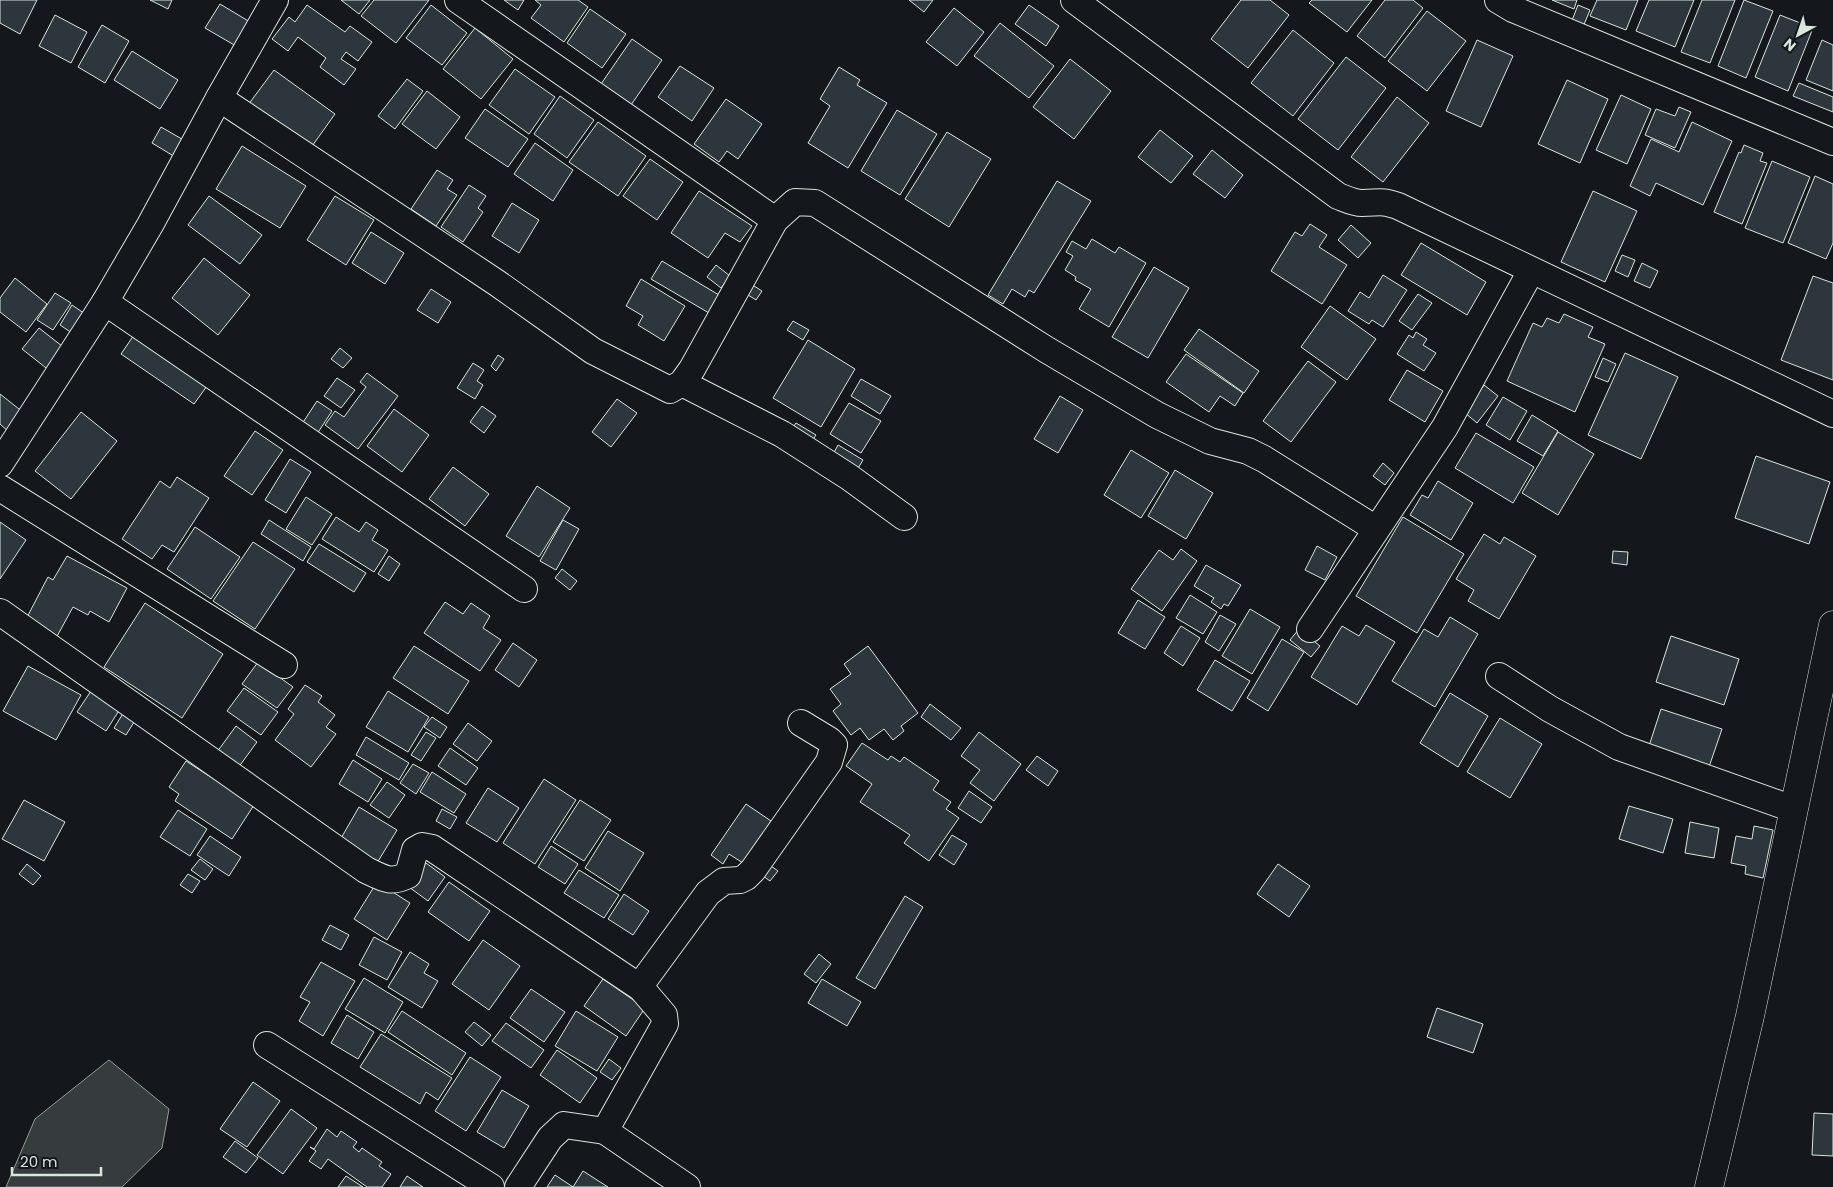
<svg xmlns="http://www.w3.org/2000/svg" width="1833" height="1187" viewBox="0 0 1833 1187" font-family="Poppins,sans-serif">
  <rect width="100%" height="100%" fill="#14181c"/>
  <path fill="#363b3e" stroke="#939e99" d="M109,1060L169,1109L162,1148L122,1187H6L35,1119Z"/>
  <g fill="#2c363c" stroke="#d8e6dc">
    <path d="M0,0H37L20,34L0,23Z"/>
    <path d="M150,0H172L168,9Z"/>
    <path d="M341,0H370L359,14Z"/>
    <path d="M374,0H429L396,43L361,16Z"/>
    <path d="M504,0H524L518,10Z"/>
    <path d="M535,0H578L588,7L564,42L531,18L541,5Z"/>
    <path d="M909,0H933L924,12Z"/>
    <path d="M1241,0H1270L1289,15L1248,68L1211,39Z"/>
    <path d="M1312,0H1372L1347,32L1309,3Z"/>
    <path d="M1385,0H1413L1423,8L1385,58L1357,36Z"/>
    <path d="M1552,0H1577L1574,9Z"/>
    <path d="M1597,0H1638L1626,30L1590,16Z"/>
    <path d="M1649,0H1694L1675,47L1636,31Z"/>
    <path d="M1702,0H1735L1710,63L1681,52Z"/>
    <path d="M1744,0L1773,11L1746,78L1718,66Z"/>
    <path d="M220,4L250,22L236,46L205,28Z"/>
    <path d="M307,5L345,32L350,26L372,42L358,61L346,52L341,59L356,69L344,85L320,67L326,58L298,37L288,51L272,39L289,17L295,22Z"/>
    <path d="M431,5L467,33L442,65L406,38Z"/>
    <path d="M1029,5L1059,26L1046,46L1015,24Z"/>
    <path d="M1578,5L1590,10L1583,27L1571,23Z"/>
    <path d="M954,8L984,32L957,66L926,42Z"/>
    <path d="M590,9L626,34L602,68L567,43Z"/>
    <path d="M1427,11L1466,41L1427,91L1388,61Z"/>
    <path d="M55,15L87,32L71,63L39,46Z"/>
    <path d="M1780,15L1813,28L1788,91L1755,77Z"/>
    <path d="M1000,23L1054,66L1029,98L974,56Z"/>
    <path d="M102,25L129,41L105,83L78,67Z"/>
    <path d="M475,28L513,59L481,99L443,69Z"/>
    <path d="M1293,30L1334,63L1293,116L1251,83Z"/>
    <path d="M632,39L662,60L631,105L601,84Z"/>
    <path d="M1477,40L1513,56L1481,127L1446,111Z"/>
    <path d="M1822,40L1833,45V91L1806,80Z"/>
    <path d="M132,51L178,80L160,109L114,80Z"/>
    <path d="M1346,57L1386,88L1338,150L1298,119Z"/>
    <path d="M1070,59L1111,91L1074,139L1033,107Z"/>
    <path d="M680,66L714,88L692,121L658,97Z"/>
    <path d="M839,67L860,80L857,85L887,103L848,168L808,143L830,106L820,99Z"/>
    <path d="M515,69L555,97L529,134L489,105Z"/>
    <path d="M274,70L335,114L310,149L248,105Z"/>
    <path d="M407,79L423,91L395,129L378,116Z"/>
    <path d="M1567,80L1608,99L1580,163L1538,144Z"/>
    <path d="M1799,83L1833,97V112L1793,96Z"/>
    <path d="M427,91L460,117L436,149L402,124Z"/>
    <path d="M1621,95L1651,109L1627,164L1596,150Z"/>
    <path d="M560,96L594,120L567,158L534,134Z"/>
    <path d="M1397,97L1429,123L1383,182L1351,157Z"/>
    <path d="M726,99L762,124L738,159L727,151L719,162L694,144Z"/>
    <path d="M1679,107L1691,112L1675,148L1645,135L1656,109L1675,116Z"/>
    <path d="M485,109L528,139L508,167L465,138Z"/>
    <path d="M897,110L937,134L900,195L861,171Z"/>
    <path d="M598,122L646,156L618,196L569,162Z"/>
    <path d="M1692,122L1732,141L1703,205L1656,183L1650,196L1630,186L1651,139L1679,152Z"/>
    <path d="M161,127L187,142L177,158L152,143Z"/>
    <path d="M1160,130L1193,156L1171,183L1138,157Z"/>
    <path d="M947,132L991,159L949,227L905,199Z"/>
    <path d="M535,143L573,170L553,201L514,174Z"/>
    <path d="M1744,145L1763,153L1760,161L1767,163L1742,224L1714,212L1739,152L1741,153Z"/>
    <path d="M242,146L306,186L280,228L216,189Z"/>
    <path d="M1212,150L1243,175L1225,198L1193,174Z"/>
    <path d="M650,159L683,182L657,220L623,196Z"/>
    <path d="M1772,161L1810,177L1783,243L1745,228Z"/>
    <path d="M437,170L453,180L447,189L457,195L436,226L411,209Z"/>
    <path d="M1815,176L1833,184V243L1826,259L1788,243Z"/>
    <path d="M1057,181L1091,201L1034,293L1029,290L1025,297L1012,289L1003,304L988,295Z"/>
    <path d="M469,185L486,196L478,208L483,212L463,242L441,227Z"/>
    <path d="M699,191L752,226L740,242L725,233L708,258L671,233Z"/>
    <path d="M1593,191L1637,211L1605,282L1561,262Z"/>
    <path d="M209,196L262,235L240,264L188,225Z"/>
    <path d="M335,196L374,220L346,265L307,240Z"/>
    <path d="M512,203L539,220L519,253L492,236Z"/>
    <path d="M1310,224L1327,235L1319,247L1347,265L1322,304L1271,271L1295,232L1302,236Z"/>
    <path d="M1351,225L1371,243L1358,258L1338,240Z"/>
    <path d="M371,232L404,253L385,284L352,263Z"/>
    <path d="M1092,239L1115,253L1119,247L1146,263L1109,327L1079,309L1091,289L1075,280L1076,277L1065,270L1073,256L1066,252L1072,241L1086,249Z"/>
    <path d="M1421,243L1486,282L1467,315L1401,275Z"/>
    <path d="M1622,255L1635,260L1628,277L1615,271Z"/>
    <path d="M204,258L250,295L218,335L172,298Z"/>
    <path d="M662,261L719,295L709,313L651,279Z"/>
    <path d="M1642,263L1658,271L1650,288L1634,281Z"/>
    <path d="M716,265L730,276L721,288L707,277Z"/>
    <path d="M1154,267L1189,288L1148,358L1112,337Z"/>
    <path d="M1383,275L1407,290L1383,327L1372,320L1369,324L1348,311L1360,292L1369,298Z"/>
    <path d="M1813,276L1833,283V380L1781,360Z"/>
    <path d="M15,278L47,304L26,332L0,312V298Z"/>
    <path d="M641,279L685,306L664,341L638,325L643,316L626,306Z"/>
    <path d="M751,284L762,291L756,300L745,293Z"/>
    <path d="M431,289L451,302L438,323L417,310Z"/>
    <path d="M55,293L71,303L53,330L37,320Z"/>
    <path d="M1418,294L1432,303L1412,330L1399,321Z"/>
    <path d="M72,305L91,318L78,337L60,325Z"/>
    <path d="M1330,306L1376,339L1347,380L1301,347Z"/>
    <path d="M1564,314L1593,327L1588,337L1605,344L1575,412L1507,381L1533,323L1542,327L1547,318L1559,323Z"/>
    <path d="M793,321L809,330L803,340L787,330Z"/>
    <path d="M39,328L67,350L50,371L22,349Z"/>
    <path d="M1199,329L1259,371L1244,393L1184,350Z"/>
    <path d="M1416,332L1427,339L1423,345L1436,353L1424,371L1397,354L1409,335L1413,338Z"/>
    <path d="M134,335L207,386L194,404L121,354Z"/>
    <path d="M808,340L855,369L821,427L773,398Z"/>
    <path d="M340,348L352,358L343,368L331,359Z"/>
    <path d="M1625,353L1678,377L1641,459L1588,435Z"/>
    <path d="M1186,354L1243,393L1235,406L1220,396L1209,412L1166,382Z"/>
    <path d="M498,355L504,359L496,371L491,366Z"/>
    <path d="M1603,358L1616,364L1608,382L1595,377Z"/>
    <path d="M1308,361L1336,382L1291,442L1263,421Z"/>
    <path d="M473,363L484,370L477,381L483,385L475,399L457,388Z"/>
    <path d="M1407,370L1443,391L1425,422L1389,400Z"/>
    <path d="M367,373L398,396L358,449L325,425L335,411L344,417L366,387L360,382Z"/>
    <path d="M337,378L355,390L341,408L324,396Z"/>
    <path d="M861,379L891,396L880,414L851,396Z"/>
    <path d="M1484,385L1498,396L1477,423L1464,412Z"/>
    <path d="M0,394L24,413L9,432L0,424Z"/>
    <path d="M1060,396L1083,410L1058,453L1034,439Z"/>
    <path d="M1503,397L1527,411L1510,440L1486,425Z"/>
    <path d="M617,399L637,413L611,447L592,432Z"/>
    <path d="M317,401L332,411L315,437L300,427Z"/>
    <path d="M849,403L881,421L861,453L830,434Z"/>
    <path d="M482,406L496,416L484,433L470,422Z"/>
    <path d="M394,409L429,435L402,472L367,446Z"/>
    <path d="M81,412L117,441L71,499L35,471Z"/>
    <path d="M1532,415L1558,431L1543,456L1517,441Z"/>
    <path d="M796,423L816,435L810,444L790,432Z"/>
    <path d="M255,431L283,450L252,495L224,476Z"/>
    <path d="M1558,432L1594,454L1558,515L1522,493Z"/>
    <path d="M1476,433L1534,467L1513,503L1455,468Z"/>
    <path d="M838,445L863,460L854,475L830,460Z"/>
    <path d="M1131,450L1169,473L1141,518L1104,495Z"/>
    <path d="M1756,456L1830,482L1809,544L1735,518Z"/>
    <path d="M290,459L311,472L286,513L265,500Z"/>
    <path d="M1383,463L1394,473L1385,485L1373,476Z"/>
    <path d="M453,467L489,494L465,526L429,499Z"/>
    <path d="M1175,470L1213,493L1186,539L1148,516Z"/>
    <path d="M177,477L209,498L174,552L162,545L152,559L122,539L160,481L170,488Z"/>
    <path d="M1438,481L1473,503L1451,540L1410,515L1422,495L1428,498Z"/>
    <path d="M537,486L570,508L539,557L506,536Z"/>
    <path d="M306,497L332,514L312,545L286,529Z"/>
    <path d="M336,517L359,532L366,522L378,530L372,540L388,550L374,572L322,539Z"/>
    <path d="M1403,517L1464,554L1417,633L1356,596Z"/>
    <path d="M269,520L311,547L303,561L261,534Z"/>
    <path d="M563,520L579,529L556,570L540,561Z"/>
    <path d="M0,522L26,540L0,579Z"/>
    <path d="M195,527L240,557L211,599L167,569Z"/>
    <path d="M1484,534L1500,544L1504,537L1536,556L1499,619L1468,601L1474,590L1456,579Z"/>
    <path d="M253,542L295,569L255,629L213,601Z"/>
    <path d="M319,544L366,573L354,592L307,562Z"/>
    <path d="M1317,546L1337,557L1325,580L1305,570Z"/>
    <path d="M1181,549L1197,561L1162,611L1131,589L1159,550L1173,560Z"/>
    <path d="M1613,551L1628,552L1627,565L1612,563Z"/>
    <path d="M67,556L127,588L109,622L90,611L88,615L73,607L55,640L24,623L48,577L53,580Z"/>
    <path d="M389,556L400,564L389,581L378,574Z"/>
    <path d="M1206,565L1241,585L1228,606L1224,604L1221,609L1211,602L1214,598L1194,586Z"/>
    <path d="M562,569L577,581L570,590L555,578Z"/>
    <path d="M1190,595L1217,612L1203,634L1176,618Z"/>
    <path d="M1138,600L1165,617L1145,649L1118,633Z"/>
    <path d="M445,602L463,614L471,603L490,616L483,628L501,640L480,671L424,633Z"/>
    <path d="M145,603L223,654L182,718L104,667Z"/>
    <path d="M1250,609L1280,627L1252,674L1222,656Z"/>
    <path d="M1220,615L1236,624L1219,651L1205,642Z"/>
    <path d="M1450,617L1478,634L1435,707L1392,681L1424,629L1438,637Z"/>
    <path d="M1366,625L1395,642L1357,705L1311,677L1342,626L1359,636Z"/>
    <path d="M1181,626L1200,638L1183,666L1164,653Z"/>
    <path d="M1299,629L1320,646L1311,657L1290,640Z"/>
    <path d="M1671,636L1739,659L1724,705L1656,682Z"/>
    <path d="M1282,639L1304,652L1268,711L1247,698Z"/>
    <path d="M513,643L537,660L519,687L495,670Z"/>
    <path d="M414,646L469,681L448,714L393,678Z"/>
    <path d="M868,646L918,713L901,726L904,731L893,740L884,729L869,740L860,728L851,735L833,711L841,704L830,689L851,674L844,664Z"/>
    <path d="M1215,660L1250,681L1232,711L1197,690Z"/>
    <path d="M258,662L293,687L277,708L242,684Z"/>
    <path d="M28,666L81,695L56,740L3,711Z"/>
    <path d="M97,682L125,701L106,731L77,712Z"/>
    <path d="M305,685L322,696L318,702L335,715L326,727L336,734L311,767L275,740L294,714L288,709Z"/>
    <path d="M244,688L278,712L261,735L227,711Z"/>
    <path d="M388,691L429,717L408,752L366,727Z"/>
    <path d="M1450,693L1488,716L1458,767L1420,743Z"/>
    <path d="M930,704L961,728L951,740L921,717Z"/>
    <path d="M127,707L139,714L126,735L114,728Z"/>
    <path d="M1661,709L1722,729L1709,767L1649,746Z"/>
    <path d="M432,717L447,727L440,738L424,727Z"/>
    <path d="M1500,718L1542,744L1510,798L1467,772Z"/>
    <path d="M468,723L492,741L477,761L453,744Z"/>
    <path d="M236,726L257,742L238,768L217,752Z"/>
    <path d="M426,732L436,738L421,761L411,755Z"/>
    <path d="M979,732L1021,764L994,801L970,783L980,770L961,756Z"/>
    <path d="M366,737L409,763L399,780L356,755Z"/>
    <path d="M862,743L888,760L891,756L900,762L904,757L939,781L933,790L951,802L946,809L959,818L929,861L904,843L910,835L860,802L872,784L846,766Z"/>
    <path d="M450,748L478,768L466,785L438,766Z"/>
    <path d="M1037,756L1058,771L1048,786L1026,770Z"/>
    <path d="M353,760L382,779L368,802L339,784Z"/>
    <path d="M186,761L254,805L232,839L175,801L179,794L169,787Z"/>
    <path d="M413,764L429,773L416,794L400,783Z"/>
    <path d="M432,772L466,794L454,813L420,792Z"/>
    <path d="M544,779L576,800L535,864L503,843Z"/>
    <path d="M387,782L405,795L389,818L370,805Z"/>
    <path d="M488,788L519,808L497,842L466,823Z"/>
    <path d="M969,791L992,807L981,823L958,808Z"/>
    <path d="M24,800L65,822L44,861L2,839Z"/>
    <path d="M580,800L611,820L584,861L553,842Z"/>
    <path d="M746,804L771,821L743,863L729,854L723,864L711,855Z"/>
    <path d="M1629,806L1673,819L1663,853L1619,839Z"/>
    <path d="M359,807L397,830L377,863L340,840Z"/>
    <path d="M442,809L457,817L450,829L436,821Z"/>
    <path d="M178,810L207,829L190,856L160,837Z"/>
    <path d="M1690,822L1719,828L1714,858L1685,853Z"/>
    <path d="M1754,826L1773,830L1763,878L1745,874L1746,866L1731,863L1736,836L1752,839Z"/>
    <path d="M608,831L644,853L620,891L585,868Z"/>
    <path d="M952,835L967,844L954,865L939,855Z"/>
    <path d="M210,836L241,857L229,876L197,855Z"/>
    <path d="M551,846L578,864L565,884L538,867Z"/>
    <path d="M200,859L213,869L205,880L191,870Z"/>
    <path d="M426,863L445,877L428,901L409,887Z"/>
    <path d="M767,863L778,871L770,881L759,873Z"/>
    <path d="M27,864L41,876L33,885L19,874Z"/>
    <path d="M1278,864L1310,886L1289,917L1257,894Z"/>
    <path d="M579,870L619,895L604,918L564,893Z"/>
    <path d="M188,874L200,881L192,893L180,885Z"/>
    <path d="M377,882L410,903L387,940L354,919Z"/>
    <path d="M449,882L490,911L469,941L428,912Z"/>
    <path d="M624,894L649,911L633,935L608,919Z"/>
    <path d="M905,896L923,907L875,989L856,978Z"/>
    <path d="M330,925L349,935L341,950L322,940Z"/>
    <path d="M374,937L402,952L387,980L359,965Z"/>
    <path d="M483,940L520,966L489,1010L452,984Z"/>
    <path d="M410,952L429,964L424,973L438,981L422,1008L388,987Z"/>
    <path d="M819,954L831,964L816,983L804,974Z"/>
    <path d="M321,962L355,981L323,1036L299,1021L310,1002L300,997Z"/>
    <path d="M364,978L403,1002L385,1033L345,1009Z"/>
    <path d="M603,979L645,1008L626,1036L584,1006Z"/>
    <path d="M822,979L861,1002L847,1026L808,1003Z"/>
    <path d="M531,989L565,1012L544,1042L510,1018Z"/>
    <path d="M1437,1008L1483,1024L1473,1053L1427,1037Z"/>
    <path d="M402,1011L466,1053L452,1075L388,1032Z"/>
    <path d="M576,1011L618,1037L597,1071L555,1046Z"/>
    <path d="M347,1015L374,1032L358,1059L331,1043Z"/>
    <path d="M474,1022L491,1035L482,1046L465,1032Z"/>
    <path d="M506,1023L544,1050L531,1068L492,1041Z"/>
    <path d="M381,1034L452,1078L438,1100L426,1092L420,1104L360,1067Z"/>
    <path d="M557,1050L597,1078L580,1103L540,1075Z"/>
    <path d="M470,1057L501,1077L466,1131L435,1111Z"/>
    <path d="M609,1059L621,1068L612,1080L600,1072Z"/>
    <path d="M253,1082L280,1101L247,1147L220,1129Z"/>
    <path d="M502,1090L529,1106L504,1148L477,1132Z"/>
    <path d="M291,1109L317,1128L283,1174L257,1155Z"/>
    <path d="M1814,1113L1833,1114V1156L1812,1155Z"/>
    <path d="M327,1129L337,1137L341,1131L357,1142L353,1147L359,1152L362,1148L382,1162L379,1166L391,1174L382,1187H367L328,1159L321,1169L309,1161L316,1151L310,1147L314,1149Z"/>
    <path d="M235,1141L258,1158L246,1173L223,1157Z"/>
    <path d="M583,1171L608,1187H547L555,1175L573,1187Z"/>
    <path d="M346,1176L363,1187H338Z"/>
    <path d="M407,1176L423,1187H400Z"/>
  </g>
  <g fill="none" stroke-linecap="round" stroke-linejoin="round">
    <defs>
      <g id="minor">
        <path d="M458,0L775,220"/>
        <path d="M1074,0L1338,196C1346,199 1354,203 1362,203C1379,203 1381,200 1398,206L1833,414"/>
        <path d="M1498,0L1513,9L1833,142"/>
        <path d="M219,98L497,283L593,351L670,390L682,383L692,369L775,220L795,202L815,203L1047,350L1157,415L1210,441L1248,451L1264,459L1376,529"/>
        <path d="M105,302L524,589"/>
        <path d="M682,383L782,434L849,477L904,517"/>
        <path d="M0,464L105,302L150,225L219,98L275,0"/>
        <path d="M0,488L284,665"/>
        <path d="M0,612L366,870C383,878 390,884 408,875L415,850L422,846L432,848L641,988L664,1015L665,1024L605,1131L687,1187"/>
        <path d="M1310,629L1445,427L1531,271"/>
        <path d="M1499,676L1550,709L1619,747L1793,809"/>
        <path d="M641,988L642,983L708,893L724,881L740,880L746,877L753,870L829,762L834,745L829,740L801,723"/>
        <path d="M267,1045L491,1187"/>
        <path d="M518,1187L550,1138L564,1125L605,1131"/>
      </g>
      <path id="tertiary" d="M1709,1187L1750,1016L1833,625"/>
    </defs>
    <use href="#minor" stroke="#d8e6dc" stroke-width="28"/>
    <use href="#tertiary" stroke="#d8e6dc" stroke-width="29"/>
    <use href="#minor" stroke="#14181c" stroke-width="26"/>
    <use href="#tertiary" stroke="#14181c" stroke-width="28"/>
  </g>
  <g transform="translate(1798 35) rotate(220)" stroke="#14181c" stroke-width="4" paint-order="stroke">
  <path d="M0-4L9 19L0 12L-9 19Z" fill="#d8e6dc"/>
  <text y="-8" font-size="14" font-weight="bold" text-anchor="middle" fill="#d8e6dc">N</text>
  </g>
  <path d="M12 1167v8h89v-8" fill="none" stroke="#d8e6dc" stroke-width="2.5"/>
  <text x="20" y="1167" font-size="15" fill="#d8e6dc" stroke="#14181c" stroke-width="4" paint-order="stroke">20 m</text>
</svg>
